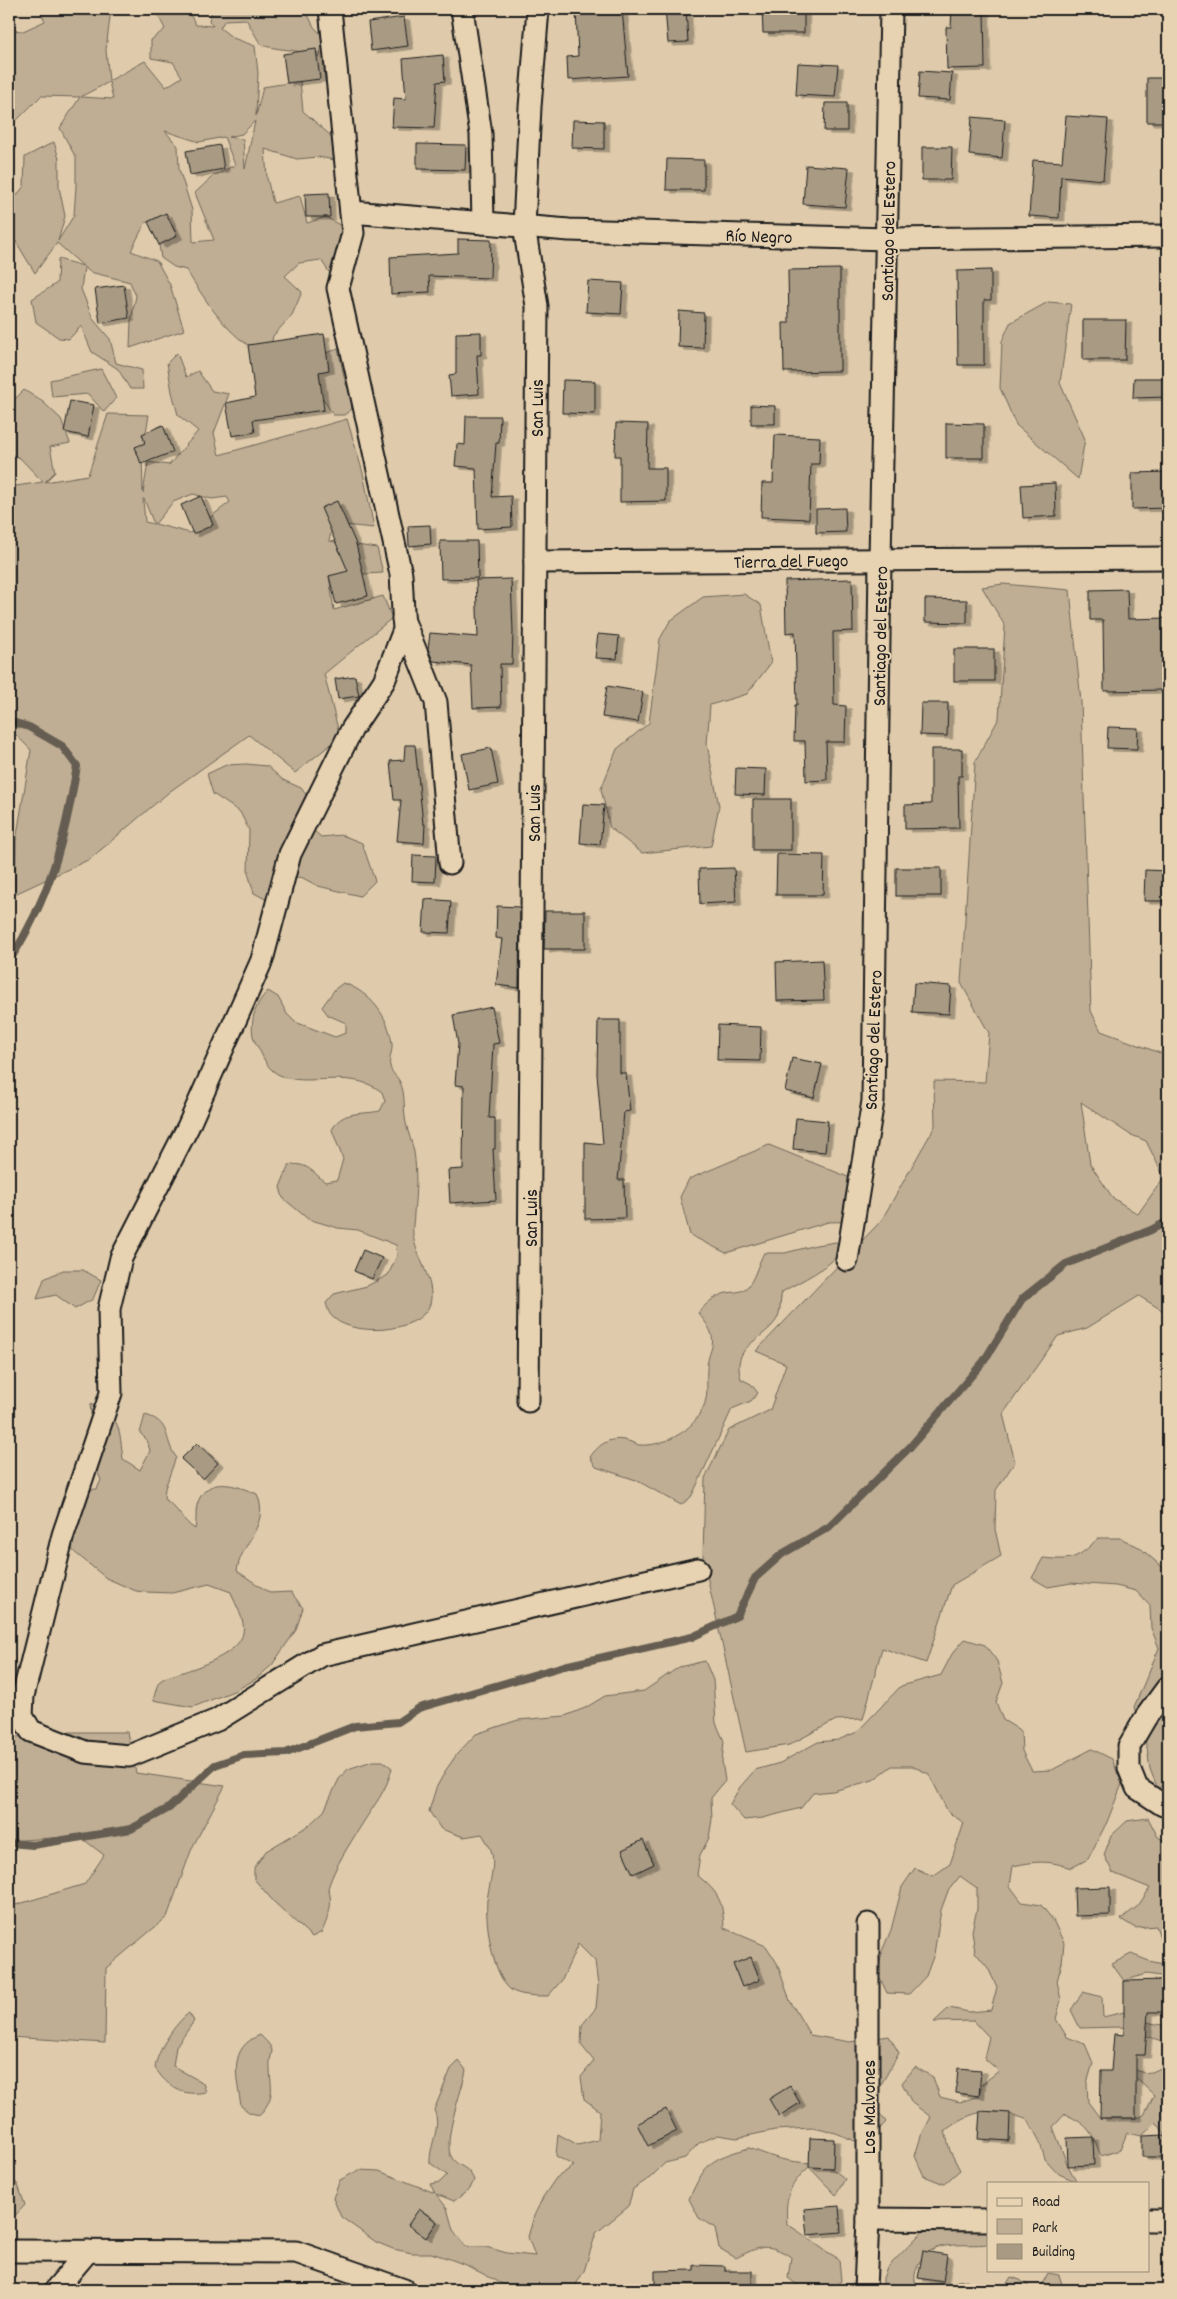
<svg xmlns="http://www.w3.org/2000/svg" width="1177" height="2299" viewBox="0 0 1177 2299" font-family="Dekko,sans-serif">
  <defs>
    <filter id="shadow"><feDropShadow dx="5.5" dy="3" stdDeviation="0" flood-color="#0004"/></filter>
  </defs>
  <rect width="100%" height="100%" fill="#dfcbab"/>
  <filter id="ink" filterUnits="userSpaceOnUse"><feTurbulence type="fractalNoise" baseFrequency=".02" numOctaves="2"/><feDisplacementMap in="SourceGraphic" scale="10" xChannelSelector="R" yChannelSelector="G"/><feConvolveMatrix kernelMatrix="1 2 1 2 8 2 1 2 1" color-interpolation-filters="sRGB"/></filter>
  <g filter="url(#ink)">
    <g fill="#bfae94" stroke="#6e6558" fill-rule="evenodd">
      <path d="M39,9H111L106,50L109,81L145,61L166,87L182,77L173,62L151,58V40L165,29L155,9H187L196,25L213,26L209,21L212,9H267L273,11L305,9L314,27L323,36L320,57C301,49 281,51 261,45L246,19L225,20L220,28L233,38L255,46L258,73L256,116L263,87L300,81L303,111L330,135L345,162L318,157L297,159L265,149L267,178L273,203L300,196L307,223L326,217L353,233L331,275L321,260L299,263L285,276L302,292L292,315L273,336L269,354C262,351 254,349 248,345C221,327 203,296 186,270L174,267L161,258L159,245L177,235L166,213L145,223L131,251L157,261L170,285L184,330L130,348L131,320L136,296L130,282L90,272L84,267L81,289L93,319L110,339L116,363L142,370L143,389H130L118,369L92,352L81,326L69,339L59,338L36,322L32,299L57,283L58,259L83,266L57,243L35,273L15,240L9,249V206L24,186L25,157L54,142L59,159V187L65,216L58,241L74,215L76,186V158L60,128L80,97L41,96L9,128V30L23,31L45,21ZM109,82L113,99L81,97L82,96ZM255,121L245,169L243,139L228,137L242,134ZM165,131L199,142L224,137L235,165L213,176L195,193L214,240L193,242L192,210L179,169L178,146Z"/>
      <path d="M1048,302L1071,304L1060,383L1085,439L1078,479L1016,425L1000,388L1002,341L1010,323Z"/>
      <path d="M338,349L346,385L354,394L351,410L344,415H333L322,397L316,356Z"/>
      <path d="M177,353L186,377L198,371L212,391L229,394L214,433L219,455L347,419L363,473L374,528L333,524L329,541L377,548L383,573L329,576L334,610L383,596L392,618L324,674L340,737L295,773L249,735L169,792L90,859L15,894L16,841L31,750L9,728V487L43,482L20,458L9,453V405L24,390L43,402L61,419L70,443L50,447L55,472L45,482L88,475L108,414L149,415L142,455L143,493L148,462L169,465L198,431L178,415L172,392L167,363ZM193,494L212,499L227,497L230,502L190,533L155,524L173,502ZM143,499H144L154,524L145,522Z"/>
      <path d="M101,369L116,398L104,412L88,394L52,397L50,380Z"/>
      <path d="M1003,584L1070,590L1081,702L1091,1011L1101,1031L1168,1056V1314L1139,1296L1087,1328L1058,1336L1003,1414L1015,1462L996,1490L995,1529L1001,1556L952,1585L926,1663L882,1648L863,1719L836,1720L789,1745L746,1752L703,1558L705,1478L729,1430L770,1410L786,1364L756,1351L881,1221L935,1126L934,1081L985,1082L989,1033L961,983L975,762L999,718L1005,626L982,587ZM1081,1102L1129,1134L1146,1141L1164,1177L1138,1214L1113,1198L1090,1164Z"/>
      <path d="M744,594L761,605L771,663L747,694L710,705L707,744L719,806L711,846L642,853L610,828L601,789L617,749L649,723L660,639L670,621L703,597Z"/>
      <path d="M246,764L267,766L283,780L301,788L313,804L306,824L321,837L342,835L362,843L375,881L360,896L318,886L301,877L281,883L271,902L254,893L248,873L249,830L240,812L213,794L207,774L226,765Z"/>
      <path d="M343,983C369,991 389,1016 392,1044C393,1051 388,1059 390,1066C391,1073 397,1076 400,1082C406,1094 403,1110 406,1123C408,1133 412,1142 414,1152C417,1172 416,1193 414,1213C414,1221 412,1227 413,1235C416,1257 436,1282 430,1304C421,1334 347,1338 330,1314C328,1311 327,1306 326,1303L334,1294L367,1286L388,1275L397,1256L396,1245L358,1230L338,1228L308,1219L283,1198L280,1187L289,1165C306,1162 312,1171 325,1182L337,1180L343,1159L332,1130C341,1110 360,1115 380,1111L385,1101L382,1092C348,1065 297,1093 272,1070C267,1066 264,1059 261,1053C258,1047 255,1043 253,1036C250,1020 256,1002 268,991L278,997L287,1014L295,1022L335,1037L346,1033V1023L328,1015L322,1007L335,989Z"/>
      <path d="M769,1145L848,1177L857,1197L849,1216L867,1221L828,1222L726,1253L690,1235L680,1197L689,1179Z"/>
      <path d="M836,1242L843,1250C826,1270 804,1279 782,1292C779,1302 782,1313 775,1322C760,1342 731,1346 741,1379L751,1384L758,1393L751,1401L732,1409L696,1487L691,1497L681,1505L636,1480L596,1467L590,1457C600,1443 611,1436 628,1441C632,1442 636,1444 639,1445C667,1447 700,1427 706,1399C708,1389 706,1379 707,1369C707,1362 709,1356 711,1350C716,1335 708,1325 698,1313C705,1305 713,1297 723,1294C731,1291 739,1294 746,1288C754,1282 758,1263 764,1253H785L816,1245Z"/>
      <path d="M63,1270H83L101,1280L93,1299L75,1309L56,1295L37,1299L44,1279Z"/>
      <path d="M90,1404C122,1416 119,1429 123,1459L140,1470L150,1451L147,1440L140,1433L145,1415C172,1422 163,1439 176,1457L165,1488L164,1499C178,1507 182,1521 195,1529C197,1522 195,1513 197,1505C206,1474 236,1485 257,1494C271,1526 240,1543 237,1571L270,1593L291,1592L303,1608L296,1630L272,1665L256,1679L236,1690L193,1707L153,1700C155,1695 156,1687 159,1682C164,1677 174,1675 180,1673C198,1667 239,1654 243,1633C246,1620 235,1605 231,1592L209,1584L172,1593L146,1592L136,1591L106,1578L73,1551L70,1540L78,1490L97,1489L101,1480L93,1461L102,1430L91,1413Z"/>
      <path d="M1098,1538H1120L1139,1547L1168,1572V1780L1158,1789L1150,1769L1147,1748L1134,1707L1159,1648L1151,1628L1150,1606L1136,1591L1116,1586L1071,1583L1048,1587L1032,1578L1043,1558C1072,1561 1078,1559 1098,1538Z"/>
      <path d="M965,1639L985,1645L997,1661L1003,1683L996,1702L1003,1720L1021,1731L1022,1751L1032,1771L1052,1770L1092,1749L1112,1759L1122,1784L1107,1822L1088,1859L1071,1868C1049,1860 1036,1861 1013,1866L1010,1886L1022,1902L1041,1905L1053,1920L1064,1943L1062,1963L1057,1981L1061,2000L1056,2019L1067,2037L1085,2044L1093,2063L1087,2083L1088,2102L1100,2118H1136L1144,2115L1154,2095L1139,2081L1123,2070L1121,2059C1141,2075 1146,2077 1168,2064V2160L1166,2157V2135L1156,2122L1142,2136L1127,2133L1120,2150L1101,2156C1091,2131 1090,2126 1065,2114L1053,2127L1068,2166L1077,2182L1059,2174L1045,2159L1039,2140L1028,2120C994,2107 973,2108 945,2131L950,2151L960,2170L944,2184L924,2176L915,2156L921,2136L931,2117L912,2103L902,2083L915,2067L933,2077L940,2097L960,2102L979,2096L982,2084L999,2071L984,2058L989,2037L974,2021L934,2022L949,2008L969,2012L991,2010L997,1987L988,1968L975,1952L972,1931L977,1909V1888L960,1876L948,1891L941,1910L934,1954L926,1976L909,1994L887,1993L878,1974L882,1951L891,1930L902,1887L915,1868L933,1876L950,1864L964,1823L948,1812L929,1774L912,1766H892L873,1780L833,1791L813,1793L801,1808L763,1818L744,1820L730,1804L740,1787L755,1770L780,1763L818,1742L838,1740L857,1732L901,1686L941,1675L952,1654Z"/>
      <path d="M705,1661L713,1680L716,1723L724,1741L722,1761L725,1781L711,1798L712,1819L709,1838L700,1855L697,1875C718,1892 723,1900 724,1928L766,1946L777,1963L790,2001L810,2035L850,2042L889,2036L899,2053L879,2088L875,2107L886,2122L873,2136L855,2141L836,2133L813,2128L775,2130L737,2138L718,2135L699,2143L685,2158L665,2163L651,2177L633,2189L628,2207L596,2233L584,2271L574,2288L514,2290L468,2266L450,2259L431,2253H412L393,2249L376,2242L341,2217L333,2198L340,2180L359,2170L379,2171L435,2193L430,2184L440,2182L447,2175L430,2163C429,2145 442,2128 434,2110L451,2069L459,2061L466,2070C463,2089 441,2143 452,2158C460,2169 467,2164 474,2180L470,2189L454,2201L436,2194L447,2208L453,2230L466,2247H486L507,2253L535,2256L528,2237L534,2216L543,2197L556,2178L574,2166L556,2156L558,2134L578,2145L598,2140L600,2111L584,2099L581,2077L594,2061L581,2045L582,2025L596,2008L598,1986L595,1961L578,1944L562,1980L548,1996C538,1996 520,1996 511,1990C492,1975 485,1922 487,1900C489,1885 496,1865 491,1850C489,1845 485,1839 482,1834L464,1837L441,1829L429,1811L436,1788L446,1770L457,1754L476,1734L518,1720L565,1716L585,1708L605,1696L644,1691L679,1667Z"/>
      <path d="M56,1732H127L136,1773L225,1786L192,1848L167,1917L106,1968L105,2043L9,2037V1907L85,1884L104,1855L79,1836L9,1841V1738Z"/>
      <path d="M372,1761H383L392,1768C387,1791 373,1806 361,1826C349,1845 335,1866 328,1888C334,1904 328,1917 322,1932L312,1937L274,1902L254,1879V1868L266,1851L308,1826L324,1811L339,1779L348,1769Z"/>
      <path d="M1148,1818L1158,1837L1168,1843V1961L1156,1926L1135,1928L1121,1919L1138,1906L1150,1888L1113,1873L1104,1855L1111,1836L1127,1821Z"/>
      <path d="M1131,1954L1149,1961L1168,1965V1977L1146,1974L1124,1981L1112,1964Z"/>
      <path d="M1083,1992L1102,1997L1103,2017L1124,2012L1151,2023L1168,2026V2056L1165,2042L1146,2036L1139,2029L1120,2027L1080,2028L1071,2010Z"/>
      <path d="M189,2013L194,2021L176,2047L173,2066L203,2083L206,2092C182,2097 168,2087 155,2068C157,2051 175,2023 189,2013Z"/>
      <path d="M260,2035C264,2039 270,2044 272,2050C272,2054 270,2058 270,2062C269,2086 278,2093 260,2115L250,2113L241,2106C237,2078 227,2048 260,2035Z"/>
      <path d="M749,2148C763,2153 776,2159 791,2161C816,2165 823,2159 845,2179L836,2195L809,2167C788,2186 785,2197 787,2224C806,2235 820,2249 839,2259L841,2281C821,2297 807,2293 788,2278L791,2257C768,2242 760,2246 736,2258L719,2248L715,2228L699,2218L689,2199C706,2162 710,2159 749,2148Z"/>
      <path d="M9,2174L18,2185L25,2205L10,2221Z"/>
      <path d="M988,2222V2244C964,2247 930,2238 918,2265C914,2275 913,2281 919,2290H883V2278L887,2268L925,2229Z"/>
      <path d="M1048,2273L1059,2275L1062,2284L1059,2290H1039Z"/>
      <path d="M1011,2277L1020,2280L1034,2290H1003Z"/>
      <path d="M967,2280L975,2290H950L949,2288L957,2281Z"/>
    </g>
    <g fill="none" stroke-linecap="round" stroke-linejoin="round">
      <g stroke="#655d51" stroke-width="8">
        <path d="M9,721L29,727L62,746L77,766C65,838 50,899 9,961"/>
        <path d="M9,1843L33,1845L131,1829L169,1808L215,1765L244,1755L286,1753L355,1726L398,1722L419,1708L564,1666L692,1637L737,1616L755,1578L782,1554L829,1527L910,1447L984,1361L1022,1299L1066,1264L1151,1230L1168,1221"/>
      </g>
    </g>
    <g fill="#a89a83" stroke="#1c1c1c" filter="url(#shadow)">
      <path d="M576,9H622L628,76L568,80L567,57L578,56Z"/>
      <path d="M665,9H686L688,42L668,43Z"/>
      <path d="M762,9H804V33H763Z"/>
      <path d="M952,9H984L985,68L947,69L946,27H951Z"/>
      <path d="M404,17L408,46L371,51L368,22Z"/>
      <path d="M316,49L320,79L287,83L283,54Z"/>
      <path d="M443,55L445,81L437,82L434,128L392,127L394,98L406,99L403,59Z"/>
      <path d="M798,63L838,65L835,97L796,95Z"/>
      <path d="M920,71L952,73L950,100L918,98Z"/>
      <rect x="1147" y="78" width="21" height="44"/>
      <path d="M825,103H847V131H824Z"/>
      <path d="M1066,116L1108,119L1103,180L1061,176L1059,218L1029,216L1033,160L1062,162Z"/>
      <path d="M972,117L1005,120L1002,158L969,155Z"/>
      <path d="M573,120L604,121V149L572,148Z"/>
      <path d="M417,144L466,145L465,170L417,169Z"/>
      <path d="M220,145L224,169L190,175L186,151Z"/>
      <path d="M922,147H952L951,180H922Z"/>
      <path d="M667,159L704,160V190H666Z"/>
      <path d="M806,165L849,168L845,207L803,204Z"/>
      <path d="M329,193L330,217H306L305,194Z"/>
      <path d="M166,213L177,236L159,245L148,222Z"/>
      <path d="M458,239L491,240L490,278L429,276L430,292L391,294L390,257L458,253Z"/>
      <path d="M840,269V371L784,372L783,323H789L788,270Z"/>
      <path d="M991,270V300H984V365H958L957,271Z"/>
      <path d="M588,281L623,283L621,314L586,312Z"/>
      <path d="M124,285L129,318L100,323L95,289Z"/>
      <path d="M679,311L704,313L703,348L678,347Z"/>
      <path d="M1083,320H1126L1125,360H1083Z"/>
      <path d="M481,332V355H477L479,394L451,396L449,375L456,374V333Z"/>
      <path d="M324,334L329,370L319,372L324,410L253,420L255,432L232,436L226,403L255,397L248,345Z"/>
      <path d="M1134,378H1168V397L1133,398Z"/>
      <path d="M563,380L595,381V414L562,413Z"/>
      <path d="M70,401L94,405L88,437L64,432Z"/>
      <path d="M751,405L775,406V424H751Z"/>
      <path d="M466,416H500L499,443H496L492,497L511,496L512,527L478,529L476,468L455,466L457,444L465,445Z"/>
      <path d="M616,423L648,424L647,468H666V501L620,502V456H615Z"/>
      <path d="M946,423L984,424V458H946Z"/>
      <path d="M163,425L173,452L141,464L135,447L145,443L142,434Z"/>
      <path d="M775,435L820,437L819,464H811L809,519L761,517L762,483H773Z"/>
      <path d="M1168,472V508L1132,509V473Z"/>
      <path d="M1055,483L1056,516L1023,518L1021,485Z"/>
      <path d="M201,496L213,525L193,534L181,505Z"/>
      <path d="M337,501L356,544L368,596L336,604L329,576L348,571L321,508Z"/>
      <path d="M845,508L846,532L816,533V509Z"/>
      <path d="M430,525L431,544L409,546L408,526Z"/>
      <path d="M440,541H477L478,578L441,579Z"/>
      <path d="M511,579L513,631L512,664H500L501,707L473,708L471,665L433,661L428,649L430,633L478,637L476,580Z"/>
      <path d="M852,579L853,631L833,632L834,705L846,706L845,742H826L827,780L806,781L805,741H794L795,705H797L795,632L786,633L785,581Z"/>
      <path d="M1127,589L1128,619L1168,618V640H1165L1166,690L1104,691L1103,620H1090V590Z"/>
      <path d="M925,599L967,600V623L925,622Z"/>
      <path d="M598,634L619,636L617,659L595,658Z"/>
      <rect x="954" y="649" width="40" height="32"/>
      <path d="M355,676L359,696L338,699L335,679Z"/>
      <path d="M607,686L643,692L638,722L602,717Z"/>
      <path d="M921,703H948L947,736L920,735Z"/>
      <path d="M1108,727L1138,728L1137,749L1107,748Z"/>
      <path d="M405,745H415L423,824H425L424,843L397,841L401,800H394L390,761L404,760Z"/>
      <path d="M491,748L498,784L469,790L462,754Z"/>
      <path d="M931,749H962V776H958L959,828L905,829V805L931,804Z"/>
      <path d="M736,768L766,769L765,795L735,794Z"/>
      <rect x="753" y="799" width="38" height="51"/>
      <path d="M583,804L604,805L600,845L580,843Z"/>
      <path d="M777,854L824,855L823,895H776Z"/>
      <path d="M413,855L436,856L435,882L412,881Z"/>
      <path d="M734,868L736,902L700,904L699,869Z"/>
      <rect x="896" y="868" width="45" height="28"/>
      <path d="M1145,870L1168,871V901H1144Z"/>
      <path d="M425,899L451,901L449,933L423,932Z"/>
      <path d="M497,906L520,907L519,988L496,985L502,939L496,938Z"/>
      <path d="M545,911H585V949H544Z"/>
      <path d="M822,960L824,1000L777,1001L776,962Z"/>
      <path d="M914,983L951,986L949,1014L912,1012Z"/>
      <path d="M492,1007L499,1043L493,1044L489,1118H495V1149H493L496,1200L450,1203L448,1170L463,1169L464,1086L455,1085L458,1044L453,1015Z"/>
      <path d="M598,1020H620V1073H626L630,1111L624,1112L618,1180H624L625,1218L585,1219V1142L603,1144L597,1074Z"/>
      <path d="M718,1025L761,1027L760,1061L717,1060Z"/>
      <path d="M792,1058L822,1064L814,1098L785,1091Z"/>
      <path d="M796,1118L828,1121L825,1152L793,1149Z"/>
      <path d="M363,1250L382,1258L372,1279L354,1271Z"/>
      <path d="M197,1443L218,1463L203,1479L181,1459Z"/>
      <path d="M643,1840L654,1864L633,1874L622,1850Z"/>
      <path d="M1110,1887V1915L1075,1916L1074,1888Z"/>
      <path d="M751,1957L760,1980L742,1987L733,1964Z"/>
      <path d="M1166,1980V2012H1148L1145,2055H1136V2118H1100L1101,2071H1111L1114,2034L1124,2035V1981Z"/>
      <path d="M958,2068L981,2070L979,2096L956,2093Z"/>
      <path d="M790,2086L800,2103L779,2116L769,2099Z"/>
      <path d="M666,2109L677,2131L648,2146L637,2124Z"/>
      <path d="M980,2111L1010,2113L1009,2141L978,2139Z"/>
      <path d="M1166,2135V2157H1142V2136Z"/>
      <path d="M1093,2137L1094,2165L1068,2166L1067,2138Z"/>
      <path d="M810,2138L834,2139L833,2168L809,2167Z"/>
      <path d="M839,2206L841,2232L807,2235L804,2209Z"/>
      <path d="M419,2209L437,2222L426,2238L408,2225Z"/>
      <path d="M923,2251L947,2255L943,2282L918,2278Z"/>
      <path d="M694,2265L725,2266V2271H752V2290H655V2271L694,2270Z"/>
    </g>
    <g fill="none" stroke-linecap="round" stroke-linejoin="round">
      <defs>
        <g id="minor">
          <path d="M330,9L353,233L338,288L401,574L404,630L384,681L352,729L290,854L262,960L188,1127L121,1258L109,1309L111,1393L63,1535L23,1696L22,1716L31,1731L85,1752L129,1756L217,1720L322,1655L698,1569"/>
          <path d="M462,9L481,134L483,223"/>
          <path d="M351,212L569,230L887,239L1168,236"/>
          <path d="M535,562L1168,558"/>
          <path d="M403,619L436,702L450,863"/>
          <path d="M847,1260L873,1101L880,559L891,9"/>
          <path d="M528,1401L537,306L524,226L530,107L538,9"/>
          <path d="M1168,1687L1146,1717L1129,1746V1768L1137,1788L1163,1805H1168"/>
          <path d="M868,2219L988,2220"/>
          <path d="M1148,2220H1168"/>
          <path d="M9,2251L296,2252L404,2290"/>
          <path d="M55,2290L88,2251"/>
          <path d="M865,2290L868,2219V1924"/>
        </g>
      </defs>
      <use href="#minor" stroke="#1c1c1c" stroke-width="25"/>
      <use href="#minor" stroke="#e7d2b1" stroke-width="21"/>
    </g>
  </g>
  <g text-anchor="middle" stroke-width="4" stroke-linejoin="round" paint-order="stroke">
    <g font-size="19" fill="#1c1c1c" stroke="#e7d2b1">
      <text transform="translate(887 231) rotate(-89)" y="7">Santiago del Estero</text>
      <text transform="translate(759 235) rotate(2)" y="7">Río Negro</text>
      <text transform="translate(536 408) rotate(-90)" y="7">San Luis</text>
      <text transform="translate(791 560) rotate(-1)" y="7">Tierra del Fuego</text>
      <text transform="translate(879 636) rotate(-89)" y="7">Santiago del Estero</text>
      <text transform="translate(533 813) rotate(-90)" y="7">San Luis</text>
      <text transform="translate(872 1040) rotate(-88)" y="7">Santiago del Estero</text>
      <text transform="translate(530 1218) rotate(-90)" y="7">San Luis</text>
      <text transform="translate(868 2107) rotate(-90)" y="7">Los Malvones</text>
    </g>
  </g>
  <rect width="1177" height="2299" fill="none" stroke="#e7d2b1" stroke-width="30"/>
  <rect x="15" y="15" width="1147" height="2269" fill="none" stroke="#1c1c1c" stroke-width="2" filter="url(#ink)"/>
  <rect x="987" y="2182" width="162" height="90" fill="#e7d2b1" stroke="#968975"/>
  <rect x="997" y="2198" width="25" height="8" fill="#e7d2b1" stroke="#968975"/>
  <text x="1032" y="2206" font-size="15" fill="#1c1c1c">Road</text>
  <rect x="997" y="2219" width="25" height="15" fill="#bfae94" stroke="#968975"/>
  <text x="1032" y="2232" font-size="15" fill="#1c1c1c">Park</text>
  <rect x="997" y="2244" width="25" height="15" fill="#a89a83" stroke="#968975"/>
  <text x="1032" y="2256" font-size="15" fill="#1c1c1c">Building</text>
</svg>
